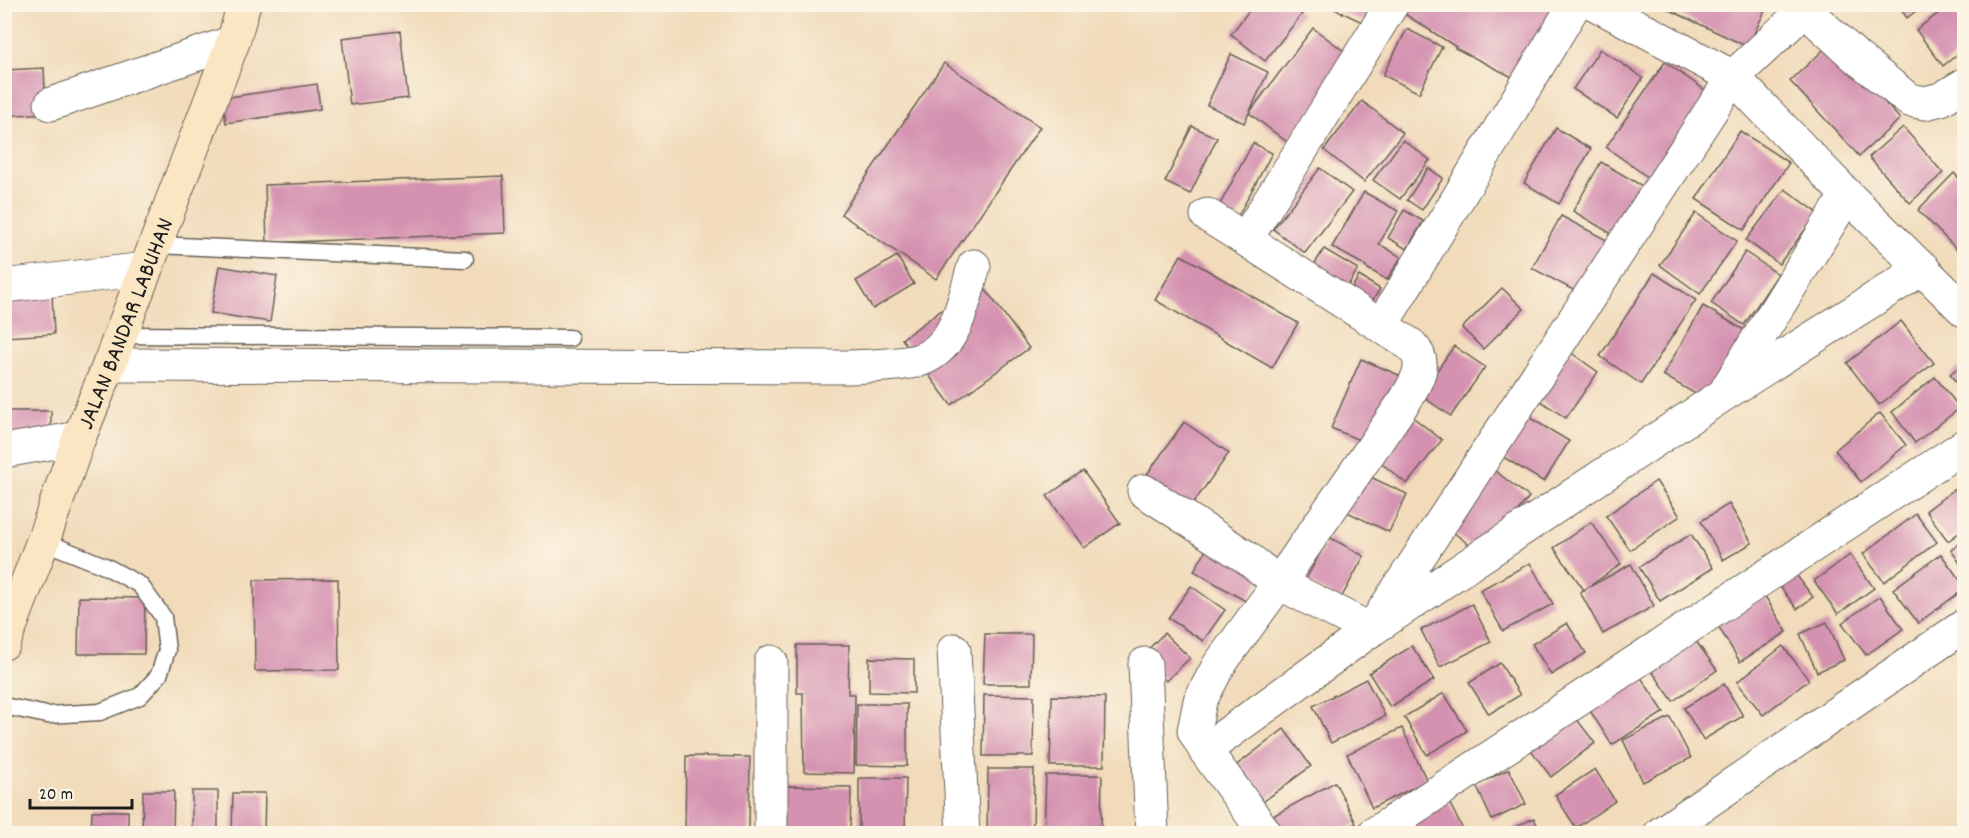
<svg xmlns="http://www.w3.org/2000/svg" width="1969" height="838" viewBox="0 0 1969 838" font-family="Dekko,sans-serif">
  <rect width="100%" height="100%" fill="#fcf5e5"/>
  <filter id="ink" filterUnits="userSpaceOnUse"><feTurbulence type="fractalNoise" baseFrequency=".0167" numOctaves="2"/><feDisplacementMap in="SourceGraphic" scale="12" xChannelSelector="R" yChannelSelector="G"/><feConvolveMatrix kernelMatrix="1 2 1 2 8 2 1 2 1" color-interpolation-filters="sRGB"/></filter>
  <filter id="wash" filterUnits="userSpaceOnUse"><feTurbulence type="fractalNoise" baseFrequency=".008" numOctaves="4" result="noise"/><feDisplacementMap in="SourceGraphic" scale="24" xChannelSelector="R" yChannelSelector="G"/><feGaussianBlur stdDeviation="1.35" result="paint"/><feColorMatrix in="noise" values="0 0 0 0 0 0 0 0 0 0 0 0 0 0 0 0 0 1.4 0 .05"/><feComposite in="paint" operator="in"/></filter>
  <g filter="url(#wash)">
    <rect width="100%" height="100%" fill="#f1dbbb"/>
    <g id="blocks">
      <g fill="#d491b0">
        <path d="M4,4H7L8,36L4,37Z"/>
        <path d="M1254,4H1290L1302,14L1265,61L1231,34Z"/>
        <path d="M1324,4H1370L1362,22Z"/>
        <path d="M1409,4H1550L1554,6L1516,79L1455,48L1456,47L1403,13Z"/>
        <path d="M1657,4H1765L1767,6L1748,47Z"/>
        <path d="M1897,4H1925L1907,18Z"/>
        <path d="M1951,4H1964V49L1943,66L1916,30Z"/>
        <path d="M1313,28L1352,57L1287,142L1249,113L1244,123L1207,105L1231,54L1268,72L1249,113Z"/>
        <path d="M1407,29L1442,47L1419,93L1383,75Z"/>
        <path d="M400,31L408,98L350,105L342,38Z"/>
        <path d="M1831,43L1900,119L1859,156L1790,81Z"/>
        <path d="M1600,49L1643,78L1617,118L1573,89Z"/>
        <path d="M1665,62L1709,93L1649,178L1606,147Z"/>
        <path d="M944,63L1040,127L936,279L841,214Z"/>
        <path d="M44,68L46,113L4,116V70Z"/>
        <path d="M317,84L320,109L226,123L223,98Z"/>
        <path d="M1362,101L1403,133L1364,182L1324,150Z"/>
        <path d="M1192,126L1217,138L1190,194L1165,182Z"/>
        <path d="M1903,127L1943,173L1910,203L1869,157Z"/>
        <path d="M1556,128L1591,149L1559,204L1524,183Z"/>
        <path d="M1740,131L1789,163L1744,230L1696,199Z"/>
        <path d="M1403,140L1430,160L1400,199L1373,180Z"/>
        <path d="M1253,143L1272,153L1236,220L1217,210Z"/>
        <path d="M1601,162L1644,187L1615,236L1573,211Z"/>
        <path d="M1320,168L1352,192L1305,253L1273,229Z"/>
        <path d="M1428,168L1443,178L1422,210L1407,200Z"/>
        <path d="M1954,173L1964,184V257L1918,210Z"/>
        <path d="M503,176L505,233L267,243L265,185Z"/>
        <path d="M1785,189L1818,213L1779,264L1746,240Z"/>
        <path d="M1364,192L1398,211L1379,244L1401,257L1387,280L1365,267L1366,266L1332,247Z"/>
        <path d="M1404,210L1423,221L1407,249L1388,238Z"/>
        <path d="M1696,213L1737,241L1700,294L1660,265Z"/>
        <path d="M1561,216L1616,245L1588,298L1532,268Z"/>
        <path d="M1324,249L1358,269L1346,289L1312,268Z"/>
        <path d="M1745,252L1778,274L1744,325L1711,303Z"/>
        <path d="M1181,255L1298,323L1272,368L1155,300Z"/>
        <path d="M897,256L914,284L873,309L856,281Z"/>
        <path d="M219,266L277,276L270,322L211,313Z"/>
        <path d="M1654,273L1696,300L1641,384L1600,356Z"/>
        <path d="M1359,276L1380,289L1366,310L1346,297Z"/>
        <path d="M980,282L1029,348L951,405L902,339Z"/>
        <path d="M1502,288L1524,309L1483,349L1462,328Z"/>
        <path d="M52,292L54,334L4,337V295Z"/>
        <path d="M1703,306L1749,333L1709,402L1663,375Z"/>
        <path d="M1901,321L1934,363L1879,405L1847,363Z"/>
        <path d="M1454,346L1485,367L1451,416L1420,395Z"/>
        <path d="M1570,352L1598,372L1566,418L1538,399Z"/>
        <path d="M1361,359L1401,376L1371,445L1331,428Z"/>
        <path d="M1964,363V394L1950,374Z"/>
        <path d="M1935,377L1960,408L1915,443L1892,412Z"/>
        <rect x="4" y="411" width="47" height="25"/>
        <path d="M1880,413L1906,445L1861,482L1835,450Z"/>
        <path d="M1410,415L1442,440L1407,484L1376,459Z"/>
        <path d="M1525,415L1569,441L1544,482L1500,455Z"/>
        <path d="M1184,422L1229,453L1188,511L1143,480Z"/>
        <path d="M1494,470L1529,497L1482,555L1448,528Z"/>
        <path d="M1083,471L1120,523L1084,548L1047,496Z"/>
        <path d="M1364,474L1407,494L1389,532L1345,511Z"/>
        <path d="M1656,481L1680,516L1630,550L1606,516Z"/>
        <path d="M1964,482V529L1948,541L1926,511Z"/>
        <path d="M1729,504L1752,543L1723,560L1701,521Z"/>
        <path d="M1916,514L1937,542L1884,582L1863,554Z"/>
        <path d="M1591,522L1621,564L1584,590L1554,548Z"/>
        <path d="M1691,534L1713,568L1660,601L1639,567Z"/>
        <path d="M1329,537L1364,556L1340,600L1305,581Z"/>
        <path d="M1964,541V569L1951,550Z"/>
        <path d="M1209,545L1262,575L1247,602L1194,571Z"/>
        <path d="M1941,554L1964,586V589L1918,623L1893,589Z"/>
        <path d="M1850,555L1874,588L1838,614L1814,581Z"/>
        <path d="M1530,563L1553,604L1503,631L1480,590Z"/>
        <path d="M1631,564L1654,606L1603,634L1580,592Z"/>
        <path d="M1791,568L1813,597L1797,609L1775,580Z"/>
        <path d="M338,579L339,670L255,671L254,580Z"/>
        <path d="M1191,586L1225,610L1203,641L1168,618Z"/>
        <path d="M1760,588L1787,632L1740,662L1712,616Z"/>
        <path d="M1880,596L1903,629L1866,655L1842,623Z"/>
        <path d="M79,597L145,598L144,654H78Z"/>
        <path d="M1472,604L1491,642L1440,667L1421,630Z"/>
        <path d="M1827,622L1844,660L1817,672L1800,634Z"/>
        <path d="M1567,623L1586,653L1551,675L1532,644Z"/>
        <path d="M1164,633L1190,658L1166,681L1141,657Z"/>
        <path d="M985,634H1032L1031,684H983Z"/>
        <path d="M1693,637L1717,670L1673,701L1649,667Z"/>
        <path d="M797,645H849L848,694H855L854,773L804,772L803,693H797Z"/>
        <path d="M1412,646L1434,680L1390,707L1369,673Z"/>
        <path d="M1783,646L1809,680L1763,715L1737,682Z"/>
        <path d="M869,658L914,659V693L869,692Z"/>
        <path d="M1500,663L1520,695L1489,714L1469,683Z"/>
        <path d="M1636,670L1664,712L1612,745L1585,703Z"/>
        <path d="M1366,679L1385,716L1331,743L1313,706Z"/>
        <path d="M1724,684L1743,716L1703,740L1684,708Z"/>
        <path d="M1444,693L1467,731L1427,755L1404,717Z"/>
        <path d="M984,695L1034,696L1033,756H983Z"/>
        <path d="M1052,696L1105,697L1104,766H1050Z"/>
        <path d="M857,704H907V766L856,765Z"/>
        <path d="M1572,713L1595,743L1551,777L1528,746Z"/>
        <path d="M1670,717L1691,758L1643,782L1623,740Z"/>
        <path d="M1402,728L1427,781L1372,808L1347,754Z"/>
        <path d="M1284,729L1311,766L1260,804L1233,768Z"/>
        <path d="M686,756L750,757L749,833H685Z"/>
        <path d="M988,769H1034L1033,834H987Z"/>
        <path d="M1509,769L1526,804L1492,820L1476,785Z"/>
        <path d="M1595,769L1615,801L1576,828L1555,795Z"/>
        <path d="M1046,775H1102L1101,834H1044Z"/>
        <path d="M859,778H906L905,834H859Z"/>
        <path d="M1335,782L1356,823L1337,834H1278L1269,818Z"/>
        <path d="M787,786L851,787L850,834H786Z"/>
        <path d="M143,791H174L173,834H142Z"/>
        <rect x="192" y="791" width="26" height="43"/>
        <path d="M233,793H265L264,834H232Z"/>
        <path d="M1448,800L1465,834H1413L1407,820Z"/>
        <path d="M92,811H128V834H91Z"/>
        <path d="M1534,818L1541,834H1516L1513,828Z"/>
      </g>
    </g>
  </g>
  <g filter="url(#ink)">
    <use href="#blocks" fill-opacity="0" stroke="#675f54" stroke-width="1.5"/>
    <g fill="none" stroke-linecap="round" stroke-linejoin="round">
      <defs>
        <g id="lane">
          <path d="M156,245L465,259"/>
          <path d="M121,335L570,338"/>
          <path d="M4,706L47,715L100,712L140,696L159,675L167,650L163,617L140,585L107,567L43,541"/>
        </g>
        <g id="street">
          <path d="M1595,4L1733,77L1847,195L1964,310"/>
          <path d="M1805,10L1855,56L1909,100L1925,103L1941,99L1964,85"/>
          <path d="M51,104L233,42"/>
          <path d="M1207,215L1411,345C1429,363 1417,380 1406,399L1279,583L1219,665L1200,701L1194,731L1205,750L1266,834"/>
          <path d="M1246,239L1392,4"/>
          <path d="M4,286L145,269"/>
          <path d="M1381,326L1575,4"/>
          <path d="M109,365L847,367C870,366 894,366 916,361C957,351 964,299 974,266"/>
          <path d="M1728,387L1847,195"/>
          <path d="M4,451L79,438"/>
          <path d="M1144,491L1246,557L1279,583L1371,630L1733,77L1811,4"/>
          <path d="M954,650L963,834"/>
          <path d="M771,662V834"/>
          <path d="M1145,664L1152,834"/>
          <path d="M1205,750L1371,630L1723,395L1923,268"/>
          <path d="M1374,834L1964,446"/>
          <path d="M1660,834L1964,626"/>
        </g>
        <g id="secondary">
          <path id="s1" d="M4,643L43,541L79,438L109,365L233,42L244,4"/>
        </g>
      </defs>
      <use href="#lane" stroke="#675f54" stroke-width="19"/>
      <use href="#street" stroke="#675f54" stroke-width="35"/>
      <use href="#secondary" stroke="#675f54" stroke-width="35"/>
      <use href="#lane" stroke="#fff" stroke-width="16"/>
      <use href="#street" stroke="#fff" stroke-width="33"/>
      <use href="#secondary" stroke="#fbe6c4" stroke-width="33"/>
    </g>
  </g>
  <g text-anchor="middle" stroke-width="6" stroke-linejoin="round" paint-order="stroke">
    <g font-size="24" fill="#1c1c1c" stroke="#fcf5e5">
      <text dy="8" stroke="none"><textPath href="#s1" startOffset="342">JALAN BANDAR LABUHAN</textPath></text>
    </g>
  </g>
  <rect width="1969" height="838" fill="none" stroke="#fcf5e5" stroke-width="24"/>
  <path d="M30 799v9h102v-9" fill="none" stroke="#1c1c1c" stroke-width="3"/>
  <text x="39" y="799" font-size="18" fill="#1c1c1c" stroke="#fcf5e5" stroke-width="4.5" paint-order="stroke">20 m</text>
</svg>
